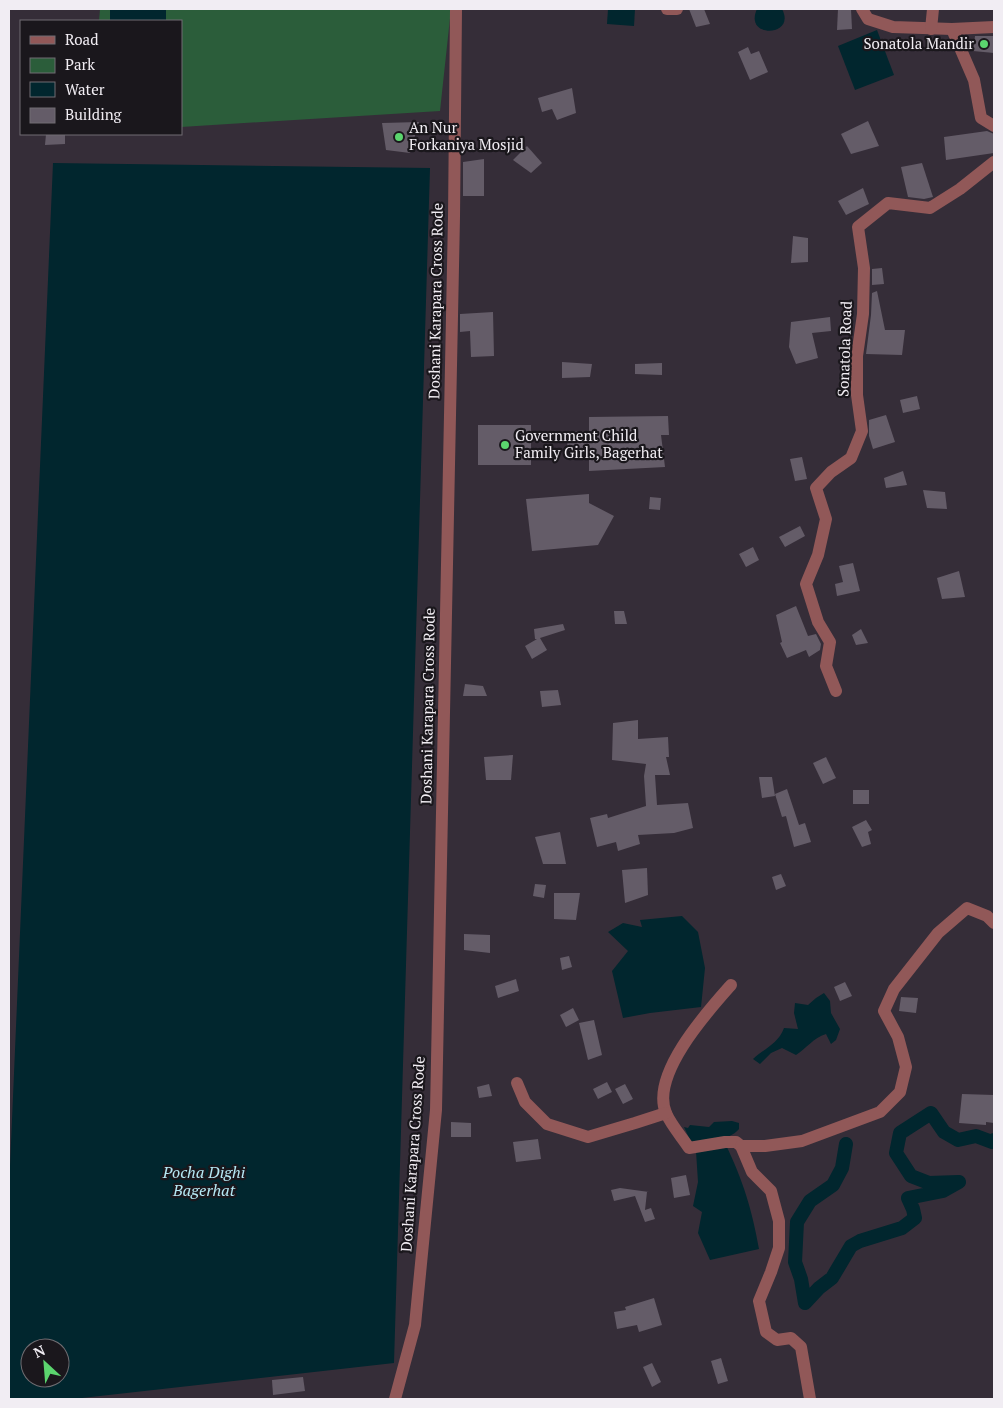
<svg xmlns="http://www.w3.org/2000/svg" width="1003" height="1408" viewBox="0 0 1003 1408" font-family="'PT Serif',serif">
  <rect width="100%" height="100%" fill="#352d38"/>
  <path fill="#2b5d3a" d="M100,9H451L440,111L181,127V21H99Z"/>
  <g fill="#01262e" fill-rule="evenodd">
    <rect x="110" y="9" width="56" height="12"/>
    <path d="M608,9H635L634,26L607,24Z"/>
    <path d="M757,9H782C797,37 743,39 757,9Z"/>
    <path d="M877,30L894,75L855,90L838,46Z"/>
    <path d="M53,163L430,168L394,1363L73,1399H9V1190ZM30,1348H60V1378H30Z"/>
    <path d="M682,916L698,932L705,968L701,1007L650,1013L623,1018L612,971L628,951L608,932L623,923L642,927L640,920Z"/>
    <path d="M824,993L830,1001L831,1013L840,1029L836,1040L831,1044L826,1034C813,1038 807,1048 796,1055L782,1048L771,1053L760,1064L753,1059C765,1048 778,1044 784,1028L798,1029L794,1013L795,1003L808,1005L816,998Z"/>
    <path d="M732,1121L739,1123V1129C728,1142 707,1140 691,1142L684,1127L688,1128L690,1125L709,1127L714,1122Z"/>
    <path d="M726,1145C743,1181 752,1209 759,1249L710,1260L698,1233L702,1212L693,1206L698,1182L696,1151Z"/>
  </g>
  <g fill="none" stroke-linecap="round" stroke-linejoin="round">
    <path stroke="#01262e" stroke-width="14" d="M846,1144L842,1168L833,1185L810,1201L797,1222L795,1262L801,1279L805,1303L819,1288L832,1278L851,1246L860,1241L902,1228L915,1218L913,1209L908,1198L943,1191L959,1182L929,1183L911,1176L896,1153L900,1133L931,1113L944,1132L958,1140L976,1136L992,1142L994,1140"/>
  </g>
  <g fill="#645c68">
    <path d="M689,9H704L710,24L696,27Z"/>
    <path d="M838,9H851L852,29L837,30Z"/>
    <path d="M975,36H994V53L973,51Z"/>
    <path d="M748,47L751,54L759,51L768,72L750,80L738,52Z"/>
    <path d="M572,88L576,113L557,120L552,109L542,112L538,98Z"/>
    <path d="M868,121L879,146L851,154L841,134Z"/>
    <path d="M419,122L410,153L386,150L382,123Z"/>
    <path d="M987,131L994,134V153L946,160L944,137Z"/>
    <path d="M46,134H65V144L45,145Z"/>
    <path d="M527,146L542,163L531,173L513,160Z"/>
    <path d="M484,159V196H463V162Z"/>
    <path d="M922,163L933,197L924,199L908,197L901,167Z"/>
    <path d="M863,188L869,204L846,215L838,201Z"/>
    <path d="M793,236L808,238V262L791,263Z"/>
    <path d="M882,268L884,284L872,285V269Z"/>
    <path d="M877,291L885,330H905L902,355L866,354L871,315L872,293Z"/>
    <path d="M493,312L494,356L471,357L470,331L460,332V314Z"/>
    <path d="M830,317L831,331L812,333L818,358L796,364L789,347L791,322Z"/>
    <path d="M562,362L592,364L590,377L562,378Z"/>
    <path d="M662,363V375L635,374V364Z"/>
    <path d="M917,396L920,409L903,413L900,400Z"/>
    <path d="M886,415L895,442L873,449L869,436V420Z"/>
    <path d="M668,416L669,435H661L665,467L589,471V454L567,450L568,432L589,431V417Z"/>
    <rect x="478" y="425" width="53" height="40"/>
    <path d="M802,457L807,479L795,481L790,459Z"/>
    <path d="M903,471L907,485L886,488L884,478Z"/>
    <path d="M923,490L945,492L947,509L927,508Z"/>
    <path d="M589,494V503L614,516L598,545L532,551L526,499Z"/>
    <path d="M650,497L661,498L660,510L649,509Z"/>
    <path d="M800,526L805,536L785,547L779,537Z"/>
    <path d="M753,547L759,560L746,567L739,554Z"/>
    <path d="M853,563L860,591L837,596L835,584L843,582L839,566Z"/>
    <path d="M959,571L965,597L942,599L937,578Z"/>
    <path d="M796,606L808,636L816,634L821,644L820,650L809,657L806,650L787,658L780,643L782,642L776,615Z"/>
    <path d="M614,611H624L627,624H615Z"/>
    <path d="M563,624L565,630L540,638L547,650L532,659L525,646L537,639H535L534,629Z"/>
    <path d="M861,629L868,643L856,645L852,635Z"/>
    <path d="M465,684L483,686L487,696H463Z"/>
    <path d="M558,690L561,705L542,707L540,691Z"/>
    <path d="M638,720V739L668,737L669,757H666L670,775H655L657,805L688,803L693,828L674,833L638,835L640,844L618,851L616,842L597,847L590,818L607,814L608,818L646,806L644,776L646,764L612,760L613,723Z"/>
    <path d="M513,755L511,780H486L484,757Z"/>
    <path d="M826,757L836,778L823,784L813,763Z"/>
    <path d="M759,777H772L775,796L762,798Z"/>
    <path d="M787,789L799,825L805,823L811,842L794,847L786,816L782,817L775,794Z"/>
    <rect x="853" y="790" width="16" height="14"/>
    <path d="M866,820L872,830L868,832L871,844L862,847L852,827Z"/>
    <path d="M560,832L566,864H543L535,837Z"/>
    <path d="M647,868L648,895L625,903L622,870Z"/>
    <path d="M781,874L786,886L776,890L772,877Z"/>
    <path d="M535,884L546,885L544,898L533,896Z"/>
    <path d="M554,893H580L576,920L554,919Z"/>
    <path d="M464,934L490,935V953L464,950Z"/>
    <path d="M569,956L572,967L562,970L560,958Z"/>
    <path d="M516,979L519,991L498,998L495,986Z"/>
    <path d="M845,982L852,996L840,1001L834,987Z"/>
    <path d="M901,997L918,998L916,1013L899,1011Z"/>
    <path d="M573,1008L579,1020L566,1027L560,1015Z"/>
    <path d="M594,1020L602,1055L588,1060L579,1023Z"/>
    <path d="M607,1082L612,1092L598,1099L593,1089Z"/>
    <path d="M489,1084L492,1096L479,1098L477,1087Z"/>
    <path d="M625,1084L633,1099L623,1104L615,1089Z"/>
    <path d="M962,1094L994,1095V1123L986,1122V1125L959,1123Z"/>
    <path d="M451,1122L471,1123V1137H451Z"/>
    <path d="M538,1139L541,1159L516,1162L513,1142Z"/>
    <path d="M686,1175L690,1195L674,1198L671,1178Z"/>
    <path d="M620,1188L649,1192H647L645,1210L651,1208L655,1219L645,1222L635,1196L614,1201L611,1190Z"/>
    <path d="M654,1298L662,1325L639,1332L637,1325L617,1329L614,1312L626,1310L625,1307Z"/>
    <path d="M721,1358L728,1381L718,1384L711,1361Z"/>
    <path d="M652,1363L661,1382L652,1387L643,1367Z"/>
    <path d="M303,1377L305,1391L273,1395L272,1380Z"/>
  </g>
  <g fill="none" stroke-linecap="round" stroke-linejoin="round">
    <g stroke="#915858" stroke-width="12">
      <path d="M667,9H677"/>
      <path d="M862,9L868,19L893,27L952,29L994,27"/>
      <path d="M931,29L933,9"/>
      <path d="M952,29L974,80L981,118L994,126"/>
      <path d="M836,691L826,666L830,642L818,622L806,584L818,555L826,519L816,488L831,472L851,458L862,431L857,395V356L863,314L864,268L858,227L888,203L930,208L960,189L994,162"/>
      <path d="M731,985C707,1012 650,1075 666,1113C671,1125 682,1137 689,1148L725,1142H736L741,1146L752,1172L771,1191L779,1221V1248L771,1272L759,1301L766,1332L777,1340L791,1338L801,1347L810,1399"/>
      <path d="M517,1083L525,1102L547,1124L588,1137L635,1123L666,1113"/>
      <path d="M741,1146H765L802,1141L880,1112L900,1092L906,1067L898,1037L884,1011L894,989L938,933L967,908L987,916L994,923"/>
      <path d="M395,1399L415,1325L436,1110L454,217L456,9"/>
    </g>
  </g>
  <g fill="#5bd56e" stroke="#1a171c" stroke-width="2">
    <circle cx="984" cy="44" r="5"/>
    <circle cx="399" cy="137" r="5"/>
    <circle cx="505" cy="445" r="5"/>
  </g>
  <g text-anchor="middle" stroke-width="4.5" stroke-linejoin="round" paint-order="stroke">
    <g font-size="15" fill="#f1edf3" stroke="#1a171c" text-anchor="start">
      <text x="974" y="49" text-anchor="end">Sonatola Mandir</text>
      <text x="409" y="133">An Nur<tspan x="409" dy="17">Forkaniya Mosjid</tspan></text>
      <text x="515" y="441">Government Child<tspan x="515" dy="17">Family Girls, Bagerhat</tspan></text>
    </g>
    <g font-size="15" fill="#f1edf3" stroke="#1a171c">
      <text transform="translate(436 301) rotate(-89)" y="5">Doshani Karapara Cross Rode</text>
      <text transform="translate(845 349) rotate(-88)" y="5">Sonatola Road</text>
      <text transform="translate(428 706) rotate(-89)" y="5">Doshani Karapara Cross Rode</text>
      <text transform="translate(413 1154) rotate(-86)" y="5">Doshani Karapara Cross Rode</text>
    </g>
    <g font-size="16" font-style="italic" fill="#b6e9f5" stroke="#1a171c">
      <text x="204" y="1178">Pocha Dighi<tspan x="204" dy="18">Bagerhat</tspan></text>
    </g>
  </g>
  <rect width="1003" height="1408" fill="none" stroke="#f1edf3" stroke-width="20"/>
  <rect x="20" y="20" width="162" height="115" fill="#1a171c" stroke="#706d72"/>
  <rect x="30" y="36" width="25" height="8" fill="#915858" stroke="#706d72"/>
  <text x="65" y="45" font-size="15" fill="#f1edf3">Road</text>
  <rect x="30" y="58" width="25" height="15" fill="#2b5d3a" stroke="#706d72"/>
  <text x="65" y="70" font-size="15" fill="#f1edf3">Park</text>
  <rect x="30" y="82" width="25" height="15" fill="#01262e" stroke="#706d72"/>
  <text x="65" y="95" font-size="15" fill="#f1edf3">Water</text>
  <rect x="30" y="108" width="25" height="15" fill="#645c68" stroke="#706d72"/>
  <text x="65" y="120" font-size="15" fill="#f1edf3">Building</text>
  <g transform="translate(45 1363) rotate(334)"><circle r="24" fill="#1a171c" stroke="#706d72"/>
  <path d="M0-4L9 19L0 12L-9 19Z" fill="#5bd56e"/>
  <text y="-8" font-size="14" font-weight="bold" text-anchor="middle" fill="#f1edf3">N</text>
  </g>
</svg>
